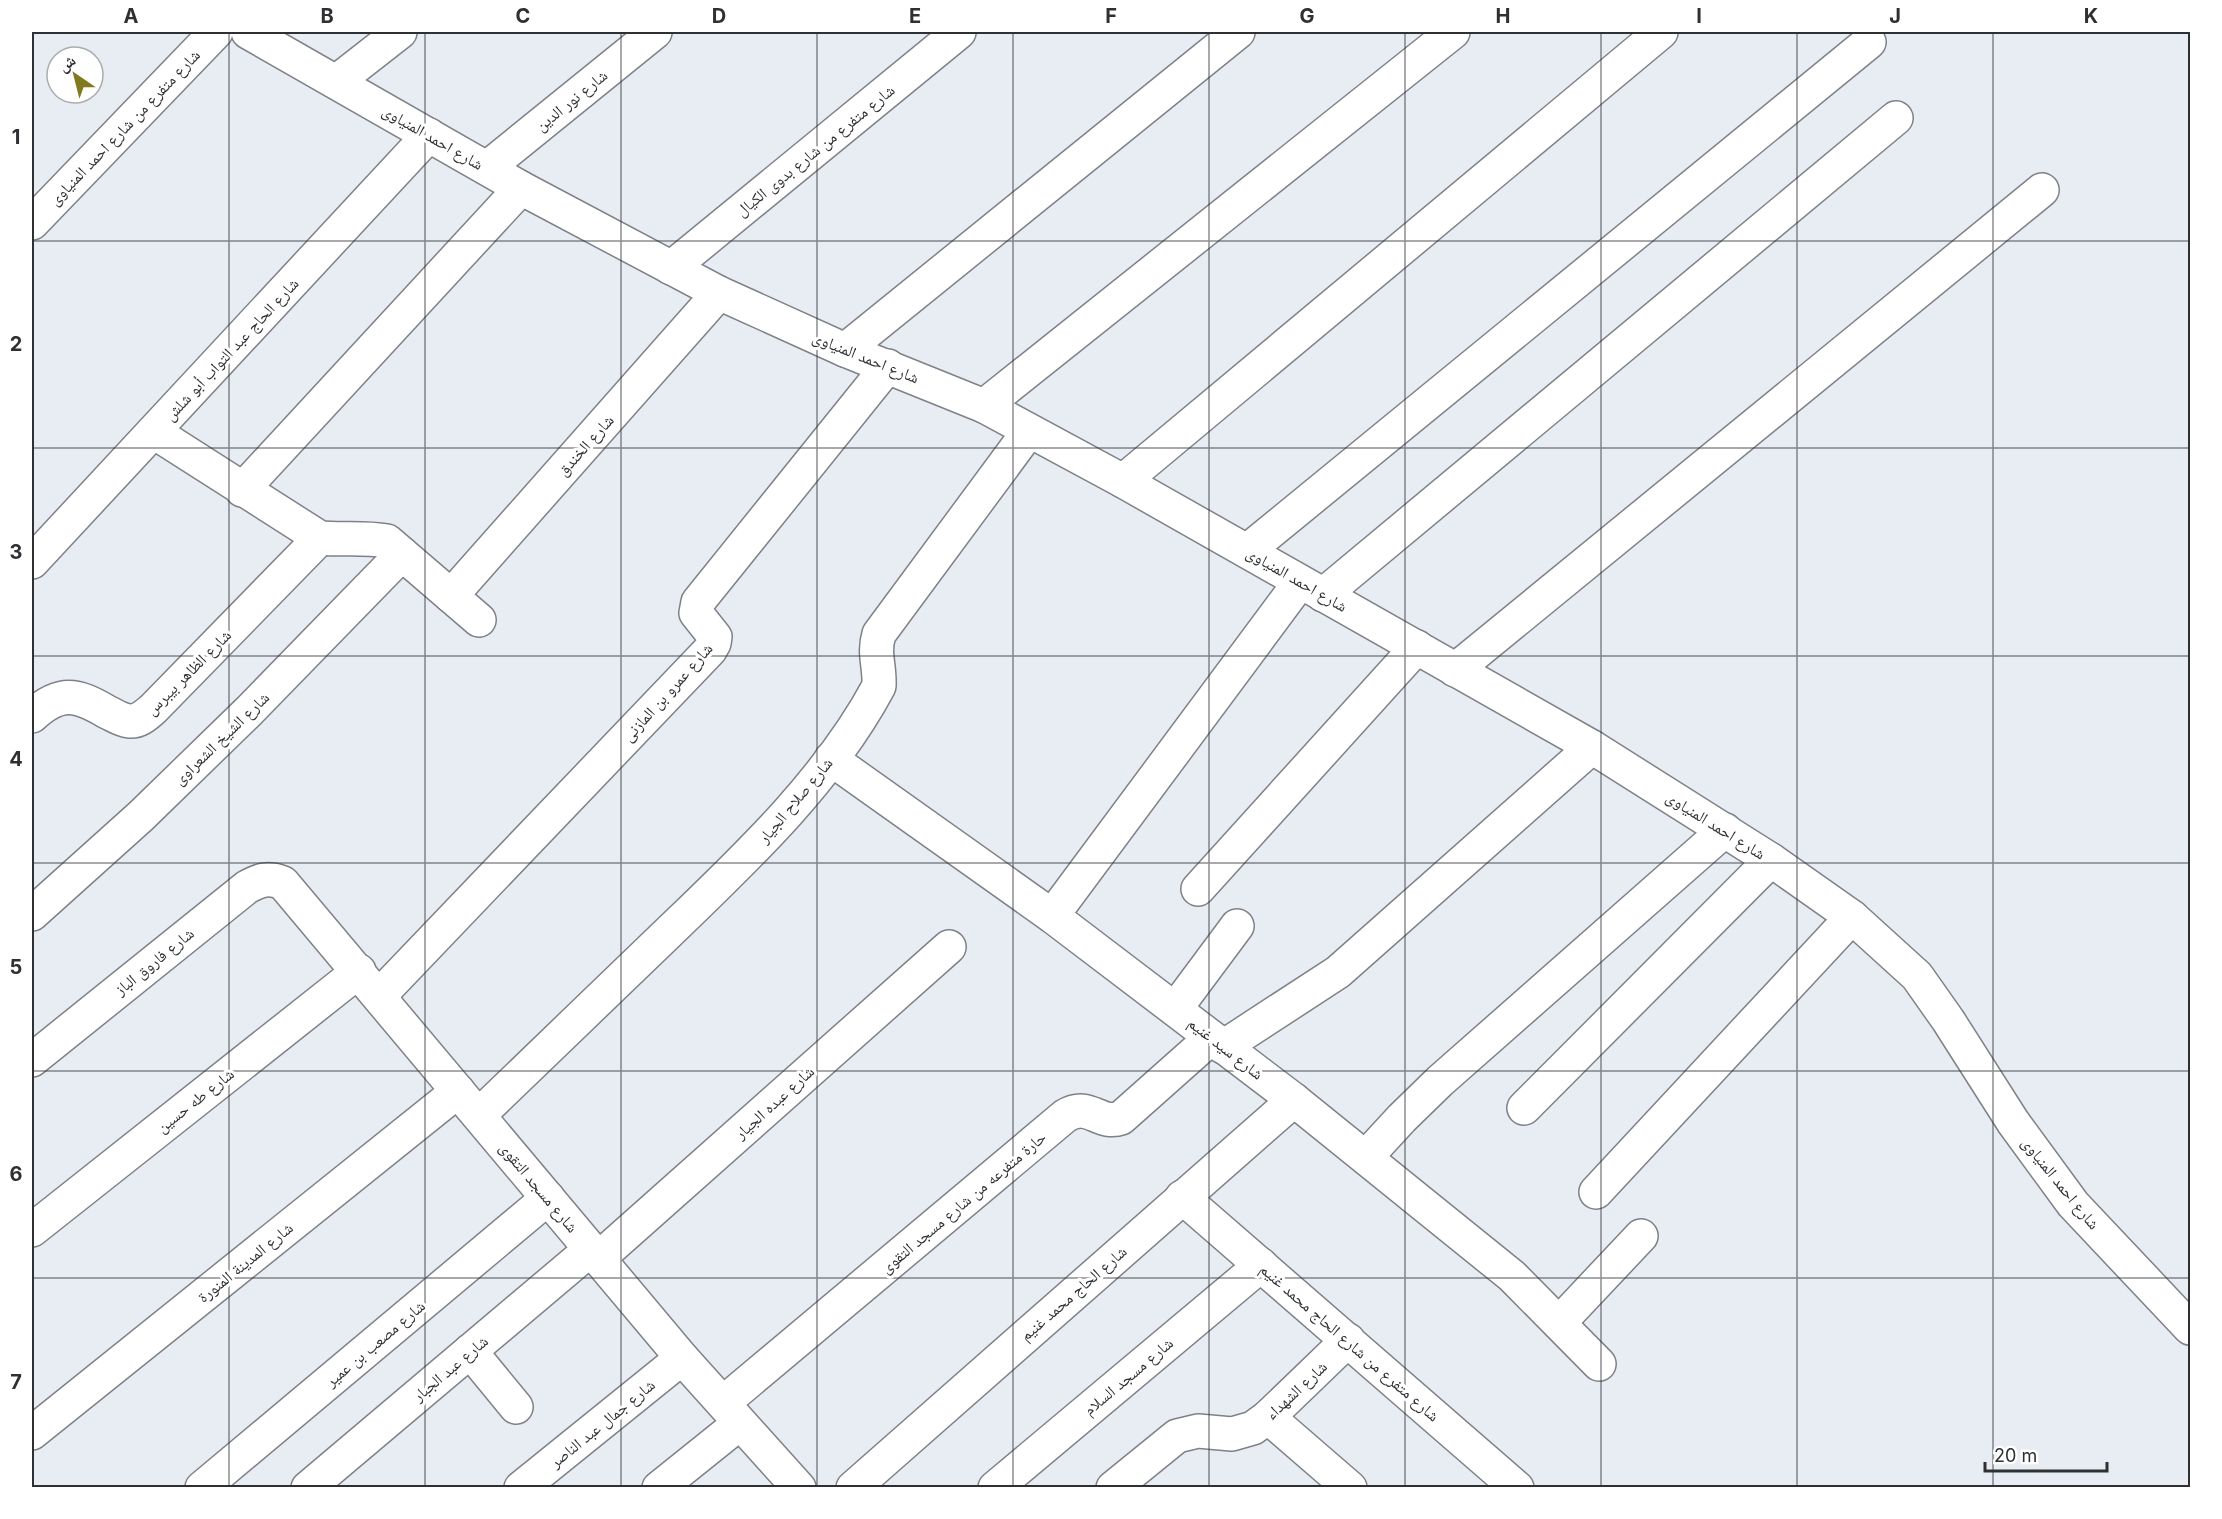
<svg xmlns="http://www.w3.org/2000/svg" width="2222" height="1519" viewBox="0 0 2222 1519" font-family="Inter,'Noto Naskh Arabic',sans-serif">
  <rect width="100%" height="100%" fill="#e8edf3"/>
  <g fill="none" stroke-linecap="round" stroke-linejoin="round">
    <defs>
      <g id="minor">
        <path d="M248,32L521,188L719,293L845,350L984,406L1123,481L1592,747L1771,860L1852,917L1917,976L1948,1020L2013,1122L2073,1204L2190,1328"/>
        <path d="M336,82L400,32"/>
        <path d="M487,168L655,32"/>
        <path d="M32,223L216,32"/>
        <path d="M671,268L959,32"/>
        <path d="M845,350L1238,32"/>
        <path d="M984,406L1453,32"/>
        <path d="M154,432L320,538C342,540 364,537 387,541L479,620"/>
        <path d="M1123,481L1661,32"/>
        <path d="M242,490L521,188"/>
        <path d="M1247,551L1869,42"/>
        <path d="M32,562L429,135"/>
        <path d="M1323,595L1896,118"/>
        <path d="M451,596L719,293"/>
        <path d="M1455,670L2042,190"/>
        <path d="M32,716C60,690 77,694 107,712C114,715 121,720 129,721C139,722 146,715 153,709L320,538"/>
        <path d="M831,759L1052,916L1294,1100L1512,1276L1599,1364"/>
        <path d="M1198,889L1417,647"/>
        <path d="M32,914L141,816L250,710L402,554"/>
        <path d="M1052,916L1300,582"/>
        <path d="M379,996L710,650L714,643L715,637L696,613L698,602L888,366"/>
        <path d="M1176,1008L1237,926"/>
        <path d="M1223,1047L1338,972L1592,747"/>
        <path d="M32,1060L247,887C260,880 268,877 283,883L682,1358L799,1488"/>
        <path d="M1524,1108L1771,860"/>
        <path d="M479,1115C542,1054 606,993 669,932C745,859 829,780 879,686C880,665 873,654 879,634L1029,431"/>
        <path d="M1366,1157L1402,1118L1440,1081L1725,830"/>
        <path d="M1596,1192L1852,917"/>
        <path d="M1182,1197L1517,1488"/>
        <path d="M32,1230L359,971"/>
        <path d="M599,1258L949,947"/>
        <path d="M1559,1323L1641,1236"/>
        <path d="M470,1351L516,1407"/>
        <path d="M723,1403L1065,1116C1090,1101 1099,1126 1121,1118L1211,1038"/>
        <path d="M1268,1417L1350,1488"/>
        <path d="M32,1433L458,1091"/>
        <path d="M202,1488L548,1198"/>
        <path d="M308,1488L591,1249"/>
        <path d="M521,1488L682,1358"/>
        <path d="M659,1488L740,1423"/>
        <path d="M853,1488L1294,1100"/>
        <path d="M995,1488L1261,1265"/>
        <path d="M1113,1488L1177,1436L1198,1431L1232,1434L1253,1428L1268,1417L1348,1340"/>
      </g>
    </defs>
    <use href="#minor" stroke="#7e8288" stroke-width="36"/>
    <use href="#minor" stroke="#fff" stroke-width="33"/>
  </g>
  <path fill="none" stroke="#2e3033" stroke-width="1.5" stroke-opacity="0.55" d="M229,32V1488M425,32V1488M621,32V1488M817,32V1488M1013,32V1488M1209,32V1488M1405,32V1488M1601,32V1488M1797,32V1488M1993,32V1488M32,241H2190M32,448H2190M32,656H2190M32,863H2190M32,1071H2190M32,1278H2190"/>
  <g text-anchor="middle" stroke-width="6" stroke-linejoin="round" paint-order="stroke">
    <g font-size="16" fill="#2e3033" stroke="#fff">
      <text transform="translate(571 100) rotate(-39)" y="6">شارع نور الدين</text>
      <text transform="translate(124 127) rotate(-46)" y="6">شارع متفرع من شارع احمد المنياوى</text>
      <text transform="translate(433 137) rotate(30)" y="6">شارع احمد المنياوى</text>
      <text transform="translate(815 150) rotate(-39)" y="6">شارع متفرع من شارع بدوى الكيال</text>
      <text transform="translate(231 349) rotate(-47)" y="6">شارع الحاج عبد التواب أبو شلش</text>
      <text transform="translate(866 357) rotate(22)" y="6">شارع احمد المنياوى</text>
      <text transform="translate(585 445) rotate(-48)" y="6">شارع الخندق</text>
      <text transform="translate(1297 579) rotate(30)" y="6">شارع احمد المنياوى</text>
      <text transform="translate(188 672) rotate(-45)" y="6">شارع الظاهر بيبرس</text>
      <text transform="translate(667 692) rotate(-48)" y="6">شارع عمرو بن المازنى</text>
      <text transform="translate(221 738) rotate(-44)" y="6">شارع الشيخ الشعراوى</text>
      <text transform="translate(795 800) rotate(-50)" y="6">شارع صلاح الجيار</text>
      <text transform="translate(1716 825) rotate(32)" y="6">شارع احمد المنياوى</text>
      <text transform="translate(154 961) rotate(-39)" y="6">شارع فاروق الباز</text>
      <text transform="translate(1226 1048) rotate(38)" y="6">شارع سيد غنيم</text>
      <text transform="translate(195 1100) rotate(-38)" y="6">شارع طه حسين</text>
      <text transform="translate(774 1102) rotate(-42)" y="6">شارع عبده الجيار</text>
      <text transform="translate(2061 1183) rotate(51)" y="6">شارع احمد المنياوى</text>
      <text transform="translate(539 1187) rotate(50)" y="6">شارع مسجد التقوى</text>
      <text transform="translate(963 1202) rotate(-40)" y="6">حارة متفرعه من شارع مسجد التقوى</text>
      <text transform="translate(245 1262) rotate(-39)" y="6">شارع المدينة المنورة</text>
      <text transform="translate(1073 1293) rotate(-41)" y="6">شارع الحاج محمد غنيم</text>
      <text transform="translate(1350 1342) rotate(41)" y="6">شارع متفرع من شارع الحاج محمد غنيم</text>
      <text transform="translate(375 1343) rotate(-40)" y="6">شارع مصعب بن عمير</text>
      <text transform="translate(450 1368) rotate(-40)" y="6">شارع عبد الجبار</text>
      <text transform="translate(1128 1376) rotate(-40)" y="6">شارع مسجد السلام</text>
      <text transform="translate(1296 1390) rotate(-43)" y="6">شارع الشهداء</text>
      <text transform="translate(602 1423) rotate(-39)" y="6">شارع جمال عبد الناصر</text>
    </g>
  </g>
  <rect width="2222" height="1519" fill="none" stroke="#ffffff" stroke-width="66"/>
  <g transform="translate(75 75) rotate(325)"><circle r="28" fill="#ffffff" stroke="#abacad" stroke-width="1.5"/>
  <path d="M0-4.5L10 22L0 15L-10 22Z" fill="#80791e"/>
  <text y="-9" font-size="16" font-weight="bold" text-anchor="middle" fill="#2e3033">ش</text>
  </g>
  <path d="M1985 1462v9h122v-9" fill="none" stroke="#2e3033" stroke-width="3"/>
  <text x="1994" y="1462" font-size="18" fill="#2e3033" stroke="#ffffff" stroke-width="4.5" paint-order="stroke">20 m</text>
  <rect x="33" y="33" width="2156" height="1453" fill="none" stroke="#2e3033" stroke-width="2"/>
  <g font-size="20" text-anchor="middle" font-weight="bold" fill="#2e3033">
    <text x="131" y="23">A</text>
    <text x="327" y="23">B</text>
    <text x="523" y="23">C</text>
    <text x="719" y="23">D</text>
    <text x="915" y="23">E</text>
    <text x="1111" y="23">F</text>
    <text x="1307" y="23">G</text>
    <text x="1503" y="23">H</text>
    <text x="1699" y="23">I</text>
    <text x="1895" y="23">J</text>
    <text x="2091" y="23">K</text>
    <text x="16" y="144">1</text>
    <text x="16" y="351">2</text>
    <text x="16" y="559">3</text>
    <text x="16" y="766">4</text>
    <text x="16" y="974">5</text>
    <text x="16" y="1181">6</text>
    <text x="16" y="1389">7</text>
  </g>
</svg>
